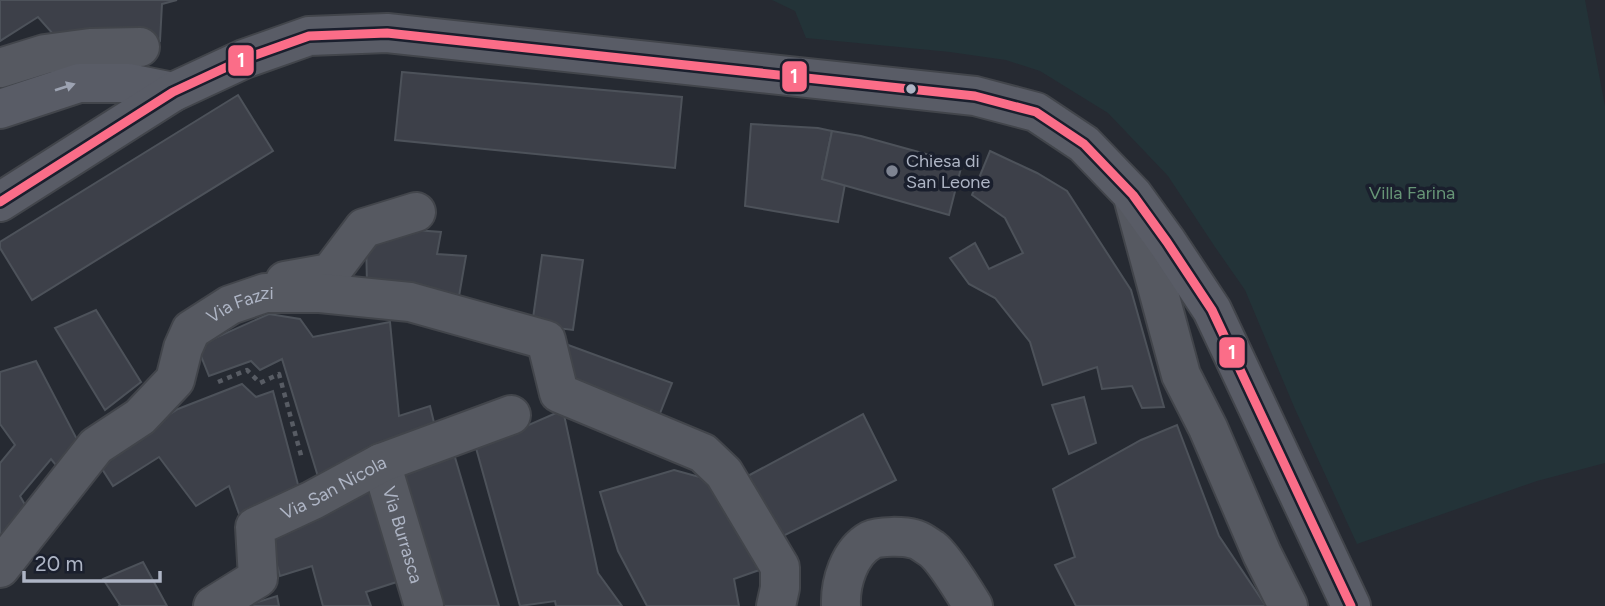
<svg xmlns="http://www.w3.org/2000/svg" width="1605" height="606" viewBox="0 0 1605 606" font-family="Figtree,sans-serif">
  <rect width="100%" height="100%" fill="#262a32"/>
  <path fill="#233338" d="M772,0H1585L1605,106V463L1537,481L1357,544L1295,409L1245,290L1215,247L1168,176L1108,113L1040,71L1006,60L950,52L806,38L795,11Z"/>
  <g fill="#3d4049" stroke="#4d525a" stroke-width="2">
    <path d="M0,0H177L162,4L160,41L123,29L61,43L38,17L0,41Z"/>
    <path d="M402,72L682,97L675,168L395,140Z"/>
    <path d="M238,95L273,151L32,300L0,248V242Z"/>
    <path d="M751,124L818,128L832,131L822,179L845,184L838,222L745,206Z"/>
    <path d="M832,131L861,136L962,164L949,215L822,179Z"/>
    <path d="M990,151L1037,173L1067,191L1131,290L1164,407L1142,408L1132,386L1102,389L1097,367L1043,385L1030,342L995,298L969,284L950,258L975,243L989,269L1023,253L1005,218L972,195Z"/>
    <path d="M401,229L441,232L437,254L466,256L458,302L367,284L366,241Z"/>
    <path d="M542,255L583,260L573,330L532,325Z"/>
    <path d="M96,310L141,382L105,410L55,328Z"/>
    <path d="M269,314L300,319L313,337L390,322L399,416L430,406L436,431L319,480L282,359L260,370L251,361L209,376L197,346Z"/>
    <path d="M560,342L672,383L657,421L571,382Z"/>
    <path d="M36,361L81,447L60,470L51,459L20,496L28,510L0,543V463L15,445L0,424V372Z"/>
    <path d="M242,384L256,397L273,391L300,492L243,525L229,486L196,506L159,457L113,486L97,461L178,409Z"/>
    <path d="M1084,397L1096,443L1069,454L1052,405Z"/>
    <path d="M563,410L598,573L622,606H556L555,601L520,606L476,448Z"/>
    <path d="M863,414L896,480L775,540L744,478Z"/>
    <path d="M1177,425L1219,536L1266,606H1076L1055,565L1075,557L1053,489L1141,440Z"/>
    <path d="M454,454L499,606H434L398,474Z"/>
    <path d="M674,470L718,482L768,567L734,579L739,606H647L618,551L600,492Z"/>
    <path d="M375,486L409,578L366,592L371,606H323L312,566L280,576L267,529Z"/>
    <path d="M143,562L167,606H119L120,605L103,579Z"/>
    <path d="M277,596L279,606H245Z"/>
  </g>
  <g fill="none" stroke-linecap="round" stroke-linejoin="round">
    <defs>
      <g id="street">
        <path d="M0,68L45,54L90,48L140,47"/>
        <path d="M1133,197L1181,375L1208,428L1262,554L1288,606"/>
        <path d="M285,281L330,273L364,228L416,212"/>
        <path id="s1" d="M381,463L424,606"/>
        <path id="s2" d="M0,568L96,446L140,417L175,380L183,348L191,330L230,305L265,293H320L410,302L546,340L559,393L703,453L724,473L780,567V588L776,606"/>
        <path id="s3" d="M213,606L258,578L255,527L313,500L381,463L511,415"/>
        <path d="M841,606C840,583 849,552 871,540C879,536 904,536 914,539C920,540 927,546 932,549C944,558 965,593 973,606"/>
      </g>
      <g id="secondary">
        <path d="M0,109L79,83H128L173,92"/>
        <path d="M0,202L173,92L244,59L309,36L387,33L975,96L1036,112L1084,144L1133,195L1167,242L1212,310L1351,606"/>
      </g>
    </defs>
    <use href="#street" stroke="#42454b" stroke-width="42"/>
    <use href="#secondary" stroke="#42454b" stroke-width="42"/>
    <path stroke="#585c64" stroke-width="4.5" stroke-dasharray="5 5" stroke-linecap="butt" d="M218,382L247,370L260,383L279,374L302,459"/>
    <use href="#street" stroke="#565961" stroke-width="38"/>
    <use href="#secondary" stroke="#595c66" stroke-width="38"/>
    <defs>
      <path id="bus-1" d="M0,202L173,92L244,59L309,36L387,33L975,96L1036,112L1084,144L1133,195L1167,242L1212,310L1351,606"/>
    </defs>
    <use href="#bus-1" stroke="#1a1f2d" stroke-width="14"/>
    <use href="#bus-1" stroke="#fb6d88" stroke-width="9"/>
  </g>
  <defs><path id="oneway-solid" d="M-6-.8H1V-3.2L6.5 0L1 3.2V.8H-6Z" transform="scale(1.75)"/></defs>
  <use fill="#9da3b2" href="#oneway-solid" transform="translate(65 87) rotate(-18)"/>
  <circle fill="#aeb5c5" stroke="#1a1f2d" stroke-width="2.5" cx="911" cy="89" r="6"/>
  <circle fill="#7e8492" stroke="#1a1f2d" stroke-width="2.5" cx="892" cy="171" r="7"/>
  <g text-anchor="middle" stroke-width="7" stroke-linejoin="round" paint-order="stroke">
    <g font-size="18" fill="#aeb5c5" stroke="#1a1f2d" text-anchor="start">
      <text x="906" y="167">Chiesa di<tspan x="906" dy="21">San Leone</tspan></text>
    </g>
    <g font-size="18" fill="#669576" stroke="#1a1f2d">
      <text x="1412" y="199">Villa Farina</text>
    </g>
    <g font-size="18" fill="#aeb5c5" stroke="#1a1f2d">
      <text dy="6" stroke="none"><textPath href="#s2" startOffset="368">Via Fazzi</textPath></text>
      <text dy="6" stroke="none"><textPath href="#s3" startOffset="192">Via San Nicola</textPath></text>
      <text dy="6" stroke="none"><textPath href="#s1" startOffset="75">Via Burrasca</textPath></text>
    </g>
  </g>
  <g stroke="#1a1f2d" stroke-width="2.5">
    <rect x="227" y="44" width="28" height="33" rx="7" fill="#fb6d88"/>
    <rect x="781" y="60" width="27" height="33" rx="7" fill="#fb6d88"/>
    <rect x="1218" y="336" width="28" height="33" rx="7" fill="#fb6d88"/>
  </g>
  <g font-size="19" text-anchor="middle" font-weight="bold" fill="#fff">
    <text x="241" y="67">1</text>
    <text x="794" y="83">1</text>
    <text x="1232" y="359">1</text>
  </g>
  <path d="M24 571v10h136v-10" fill="none" stroke="#aeb5c5" stroke-width="3.5"/>
  <text x="35" y="571" font-size="21" fill="#aeb5c5" stroke="#1a1f2d" stroke-width="5" paint-order="stroke">20 m</text>
</svg>
